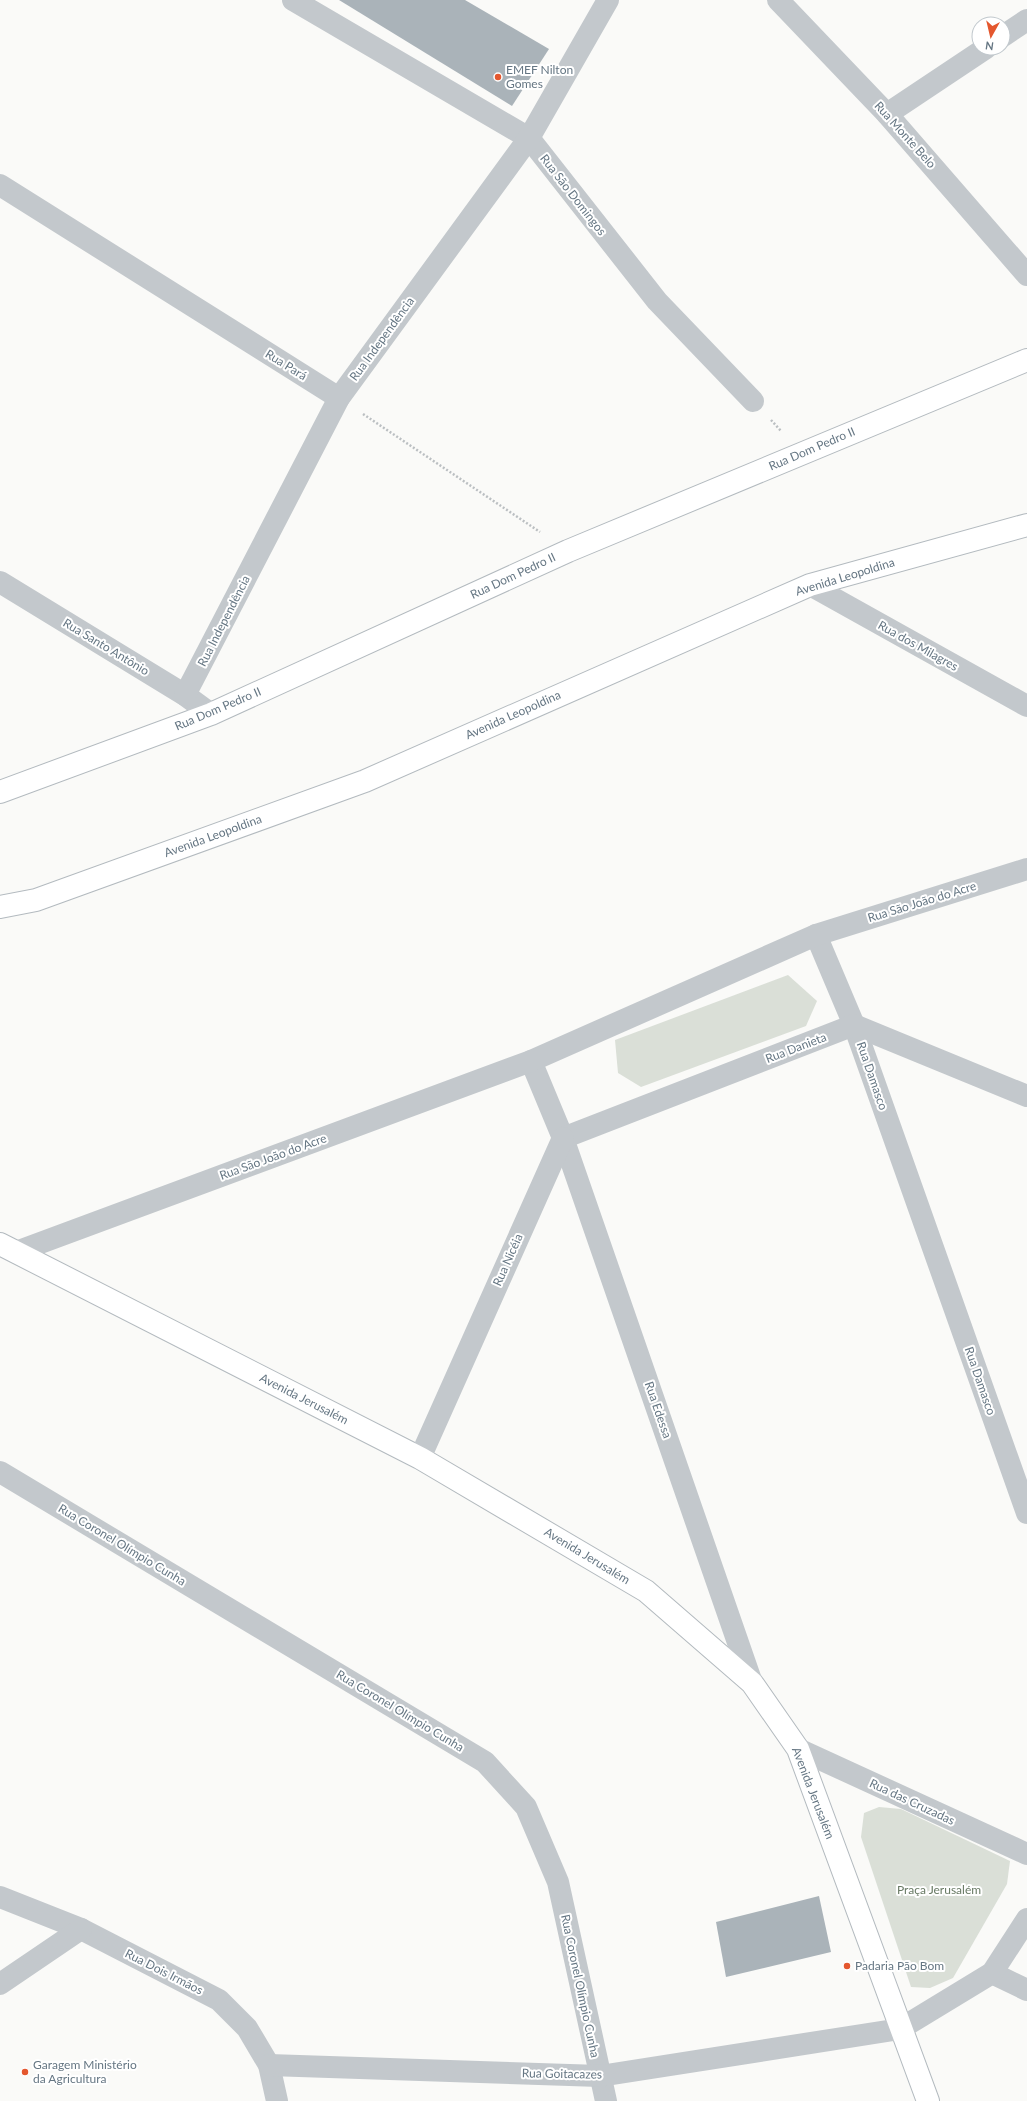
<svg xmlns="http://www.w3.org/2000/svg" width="1027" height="2101" viewBox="0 0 1027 2101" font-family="Lato,sans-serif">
  <rect width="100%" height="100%" fill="#fafaf8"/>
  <g fill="#dadfd7">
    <path d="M788,975L817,1001L806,1026L641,1087L618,1073L615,1040Z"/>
    <path d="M879,1807L901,1809L1010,1861L1007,1884L953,1978L930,1988L911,1987L861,1837L864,1813Z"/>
  </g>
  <g fill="#aab3b9">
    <path d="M339,0H465L549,49L512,106Z"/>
    <path d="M819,1896L831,1952L726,1977L716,1922Z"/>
  </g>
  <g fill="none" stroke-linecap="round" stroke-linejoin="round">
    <defs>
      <g id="secondary">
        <path d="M0,792L211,714L568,551L1027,360"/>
        <path d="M0,907L36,900L365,781L810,585L1027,525"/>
        <path d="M0,1244L420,1458L646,1591L752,1683L798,1749L928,2101"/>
      </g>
    </defs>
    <use href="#secondary" stroke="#b3babf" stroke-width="24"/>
    <g stroke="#bbbfc2" stroke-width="2.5" stroke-dasharray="2 2" stroke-linecap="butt">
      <path d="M363,414L540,532"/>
      <path d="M771,420L781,431"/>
    </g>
    <g stroke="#c3c8cc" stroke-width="22">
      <path d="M293,0L529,138L657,301L753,401"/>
      <path d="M778,0L887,114L1027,275"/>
      <path d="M1003,36L1027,20"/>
      <path d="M887,114L986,48"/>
      <path d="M0,185L339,398"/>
      <path d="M0,582L185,695L211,714"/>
      <path d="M810,585L1027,706"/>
      <path d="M185,695L339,398L529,138L608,0"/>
      <path d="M816,935L854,1025L1027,1513"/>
      <path d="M531,1061L563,1138L752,1683"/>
      <path d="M563,1138L854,1025L1027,1096"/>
      <path d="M16,1252L531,1061L816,935L1027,869"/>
      <path d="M420,1458L563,1138"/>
      <path d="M0,1472L485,1762L526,1807L558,1882L606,2101"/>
      <path d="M798,1749L1027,1854"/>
      <path d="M0,1897L81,1929L219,2000L247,2028L269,2065L277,2101"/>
      <path d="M992,1973L1027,1990"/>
      <path d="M0,1984L81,1929"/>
      <path d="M269,2065L600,2076L900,2029L992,1973L1027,1919"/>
    </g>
    <use href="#secondary" stroke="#fff" stroke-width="22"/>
  </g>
  <g fill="#e4572e" stroke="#fff" stroke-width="1.5">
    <circle cx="498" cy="77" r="4"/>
    <circle cx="847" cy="1966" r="4"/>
    <circle cx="25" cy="2072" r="4"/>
  </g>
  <g text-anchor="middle" stroke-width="4" stroke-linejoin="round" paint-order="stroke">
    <g font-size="12" fill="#657683" stroke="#fff" text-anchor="start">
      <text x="506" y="74">EMEF Nilton<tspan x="506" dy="14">Gomes</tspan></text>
      <text x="855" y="1970">Padaria Pão Bom</text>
      <text x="33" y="2069">Garagem Ministério<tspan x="33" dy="14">da Agricultura</tspan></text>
    </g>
    <g font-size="12" fill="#657683" stroke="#fff">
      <text transform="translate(905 135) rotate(48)" y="4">Rua Monte Belo</text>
      <text transform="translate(573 195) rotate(52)" y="4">Rua São Domingos</text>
      <text transform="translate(382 339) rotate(-54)" y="4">Rua Independência</text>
      <text transform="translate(286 365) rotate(32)" y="4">Rua Pará</text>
      <text transform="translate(812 449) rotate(-23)" y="4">Rua Dom Pedro II</text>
      <text transform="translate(513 576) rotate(-25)" y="4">Rua Dom Pedro II</text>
      <text transform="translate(845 577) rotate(-17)" y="4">Avenida Leopoldina</text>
      <text transform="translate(224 621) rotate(-63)" y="4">Rua Independência</text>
      <text transform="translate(918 646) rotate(29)" y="4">Rua dos Milagres</text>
      <text transform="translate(106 647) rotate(31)" y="4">Rua Santo Antônio</text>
      <text transform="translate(218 709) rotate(-23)" y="4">Rua Dom Pedro II</text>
      <text transform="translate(513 715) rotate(-24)" y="4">Avenida Leopoldina</text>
      <text transform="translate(213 836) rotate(-20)" y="4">Avenida Leopoldina</text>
      <text transform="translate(922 902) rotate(-17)" y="4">Rua São João do Acre</text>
      <text transform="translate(796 1048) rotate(-21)" y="4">Rua Danieta</text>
      <text transform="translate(872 1076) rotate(71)" y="4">Rua Damasco</text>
      <text transform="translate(273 1157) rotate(-20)" y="4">Rua São João do Acre</text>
      <text transform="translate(508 1260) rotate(-66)" y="4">Rua Nicéia</text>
      <text transform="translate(980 1381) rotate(71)" y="4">Rua Damasco</text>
      <text transform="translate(304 1399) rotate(27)" y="4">Avenida Jerusalém</text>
      <text transform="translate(658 1410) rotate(71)" y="4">Rua Edessa</text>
      <text transform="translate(122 1545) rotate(31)" y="4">Rua Coronel Olímpio Cunha</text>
      <text transform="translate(587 1556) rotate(31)" y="4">Avenida Jerusalém</text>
      <text transform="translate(400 1711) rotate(31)" y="4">Rua Coronel Olímpio Cunha</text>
      <text transform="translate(813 1793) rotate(69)" y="4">Avenida Jerusalém</text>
      <text transform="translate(912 1802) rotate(25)" y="4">Rua das Cruzadas</text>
      <text transform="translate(164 1972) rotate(27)" y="4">Rua Dois Irmãos</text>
      <text transform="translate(580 1986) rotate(78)" y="4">Rua Coronel Olímpio Cunha</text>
      <text transform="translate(562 2074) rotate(1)" y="4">Rua Goitacazes</text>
    </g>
    <g font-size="12" fill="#687a64" stroke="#fff">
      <text x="939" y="1894">Praça Jerusalém</text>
    </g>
  </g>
  <g transform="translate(991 36) rotate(188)"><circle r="19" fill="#ffffff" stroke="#c1c8cd"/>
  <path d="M0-3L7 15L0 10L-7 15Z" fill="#e4572e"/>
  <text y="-6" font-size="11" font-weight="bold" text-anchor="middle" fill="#657683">N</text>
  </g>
</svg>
